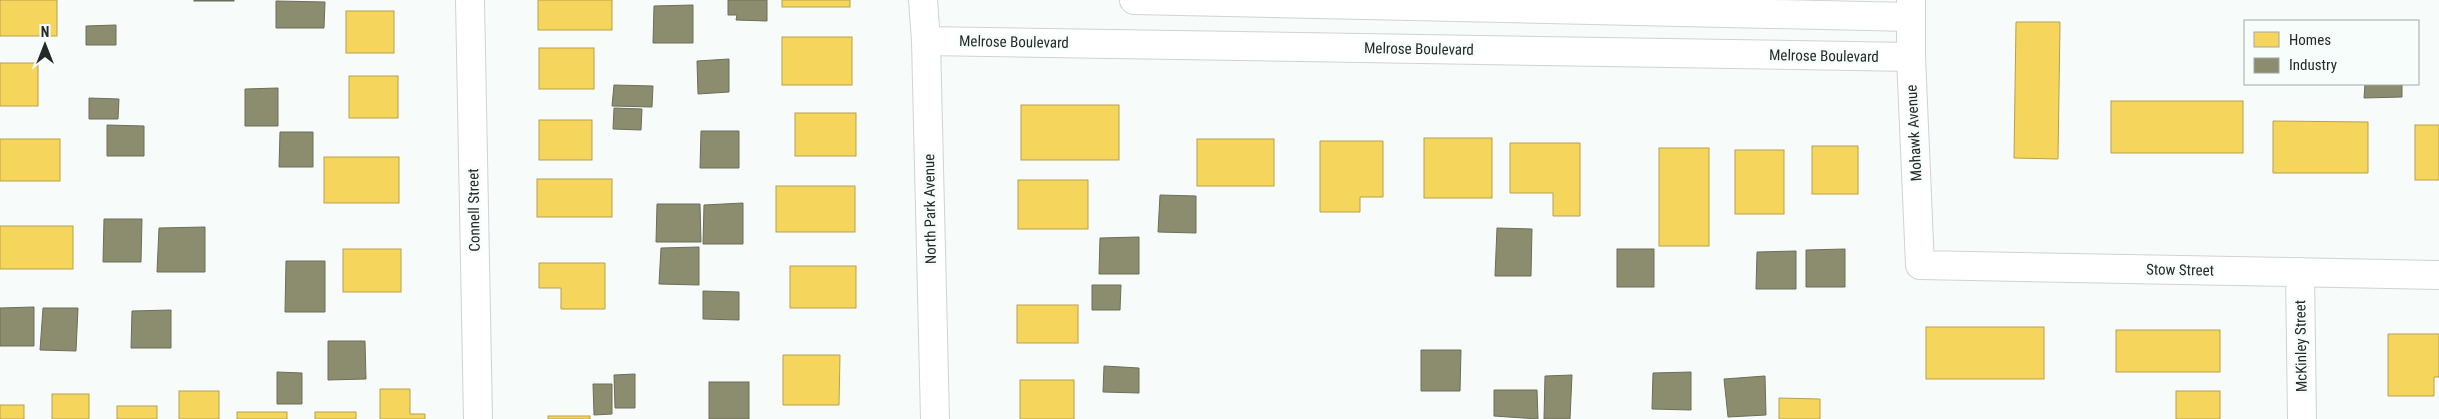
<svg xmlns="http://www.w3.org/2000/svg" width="2439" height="419" viewBox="0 0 2439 419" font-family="'Roboto Condensed',sans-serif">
  <rect width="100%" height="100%" fill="#f7fcfa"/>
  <g fill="#f6d55c" stroke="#b8a14c">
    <rect x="0" y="0" width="57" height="36"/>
    <rect x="538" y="0" width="74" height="30"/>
    <rect x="782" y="0" width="68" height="7"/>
    <rect x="346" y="11" width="48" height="42"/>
    <path d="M2016,22H2060L2058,159L2014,158Z"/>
    <rect x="782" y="37" width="70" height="48"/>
    <rect x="539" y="48" width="55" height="41"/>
    <rect x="0" y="63" width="38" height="43"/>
    <rect x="349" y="76" width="49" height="42"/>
    <rect x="2111" y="101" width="132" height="52"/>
    <rect x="1021" y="105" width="98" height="55"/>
    <rect x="795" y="113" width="61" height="43"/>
    <rect x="539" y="120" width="53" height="40"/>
    <path d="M2273,121L2368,122V173H2273Z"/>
    <rect x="2415" y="125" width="24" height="55"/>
    <rect x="1424" y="138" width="68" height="60"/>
    <rect x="0" y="139" width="60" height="42"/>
    <rect x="1197" y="139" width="77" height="47"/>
    <path d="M1320,141H1383V197H1360V212H1320Z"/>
    <path d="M1510,143H1580V216H1553V193H1510Z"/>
    <rect x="1812" y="146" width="46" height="48"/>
    <rect x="1659" y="148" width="50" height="98"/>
    <rect x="1735" y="150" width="49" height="64"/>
    <rect x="324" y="157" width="75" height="46"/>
    <rect x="537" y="179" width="75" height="38"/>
    <rect x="1018" y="180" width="70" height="49"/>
    <rect x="776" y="186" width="79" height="46"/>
    <rect x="0" y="226" width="73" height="43"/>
    <rect x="343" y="249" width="58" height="43"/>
    <path d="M539,263H605V309H561V288H539Z"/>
    <rect x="790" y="266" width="66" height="42"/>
    <rect x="1017" y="305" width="61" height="38"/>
    <rect x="1926" y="327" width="118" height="52"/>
    <rect x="2116" y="330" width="104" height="42"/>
    <path d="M2388,334H2439V377H2434V396H2388Z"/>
    <path d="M783,355H840L839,405H783Z"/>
    <rect x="1020" y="380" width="54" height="39"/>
    <path d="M380,389H410V414H425V419H380Z"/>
    <rect x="179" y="391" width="40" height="28"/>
    <rect x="2176" y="391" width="44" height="28"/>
    <rect x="52" y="394" width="37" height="25"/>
    <path d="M1779,398L1820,399V419H1779Z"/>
    <rect x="0" y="405" width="24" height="14"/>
    <rect x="117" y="406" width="40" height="13"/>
    <rect x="237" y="412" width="50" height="7"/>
    <rect x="315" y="412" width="41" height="7"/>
    <rect x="548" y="416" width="42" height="3"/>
  </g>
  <g fill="#8c8c6e" stroke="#6d6e59">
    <rect x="194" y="0" width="40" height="1"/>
    <path d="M728,0H767V21L736,20L737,15H728Z"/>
    <path d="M276,1L325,2L324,28H276Z"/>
    <path d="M693,5V43H653L654,6Z"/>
    <path d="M116,25V45H86V26Z"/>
    <path d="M729,59V92L698,94L697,61Z"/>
    <path d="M2365,84H2402V97L2364,98Z"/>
    <path d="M614,85L653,86L652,107L612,106Z"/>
    <path d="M278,88V126H245V89Z"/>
    <path d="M89,98L119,99L118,119H89Z"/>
    <path d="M614,108L642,109L641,130L613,129Z"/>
    <path d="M107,125L144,126V156H107Z"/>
    <path d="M701,131H739V168H700Z"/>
    <path d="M280,132H313V167H279Z"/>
    <path d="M1160,195L1196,196V233L1158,232Z"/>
    <path d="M743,203V244H703L704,205Z"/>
    <path d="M657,204H700L701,242H656Z"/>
    <path d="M104,219H142L141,262H103Z"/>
    <path d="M205,227V272H157L159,228Z"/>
    <path d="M1497,228L1532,229L1531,276H1495Z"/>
    <path d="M1139,237V274H1099L1100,238Z"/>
    <path d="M699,247V285L659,284L661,248Z"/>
    <rect x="1617" y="249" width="37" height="38"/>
    <path d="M1845,249V287H1806V250Z"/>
    <path d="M1796,251V289H1756L1757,252Z"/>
    <path d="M286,261H325V312H285Z"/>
    <path d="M1092,285H1121L1120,310H1092Z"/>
    <path d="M703,291L739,292V320L703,319Z"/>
    <path d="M34,307V346H0V308Z"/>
    <path d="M43,308H78L76,351L40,350Z"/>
    <path d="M171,310V348H131L132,311Z"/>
    <path d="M328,341H365L366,379L328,380Z"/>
    <path d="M1421,350H1461L1460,391H1421Z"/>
    <path d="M1104,366L1139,368V393L1103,392Z"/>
    <path d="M277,372L302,373V404H277Z"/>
    <path d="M1691,372V410L1652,409L1653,373Z"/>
    <path d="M635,374V408H615L614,375Z"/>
    <path d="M1572,375L1570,419H1544L1545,376Z"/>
    <path d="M1765,376L1766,415L1728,417L1724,379Z"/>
    <rect x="709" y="382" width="40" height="37"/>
    <path d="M593,384H612V414L594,415Z"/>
    <path d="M1494,390H1537L1538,419L1494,416Z"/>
  </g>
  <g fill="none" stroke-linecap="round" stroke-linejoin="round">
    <defs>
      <g id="street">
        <path d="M470,0L478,419"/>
        <path d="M923,0L926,41L935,419"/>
        <path d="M1134,0L1911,17"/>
        <path d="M1911,0V57L1920,265L2439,275"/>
        <path d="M926,41L1911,57"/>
        <path d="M2300,272L2302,419"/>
      </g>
    </defs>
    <use href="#street" stroke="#cfd3d1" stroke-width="30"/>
    <use href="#street" stroke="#fefffe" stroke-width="28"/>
  </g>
  <g text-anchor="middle" stroke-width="5" stroke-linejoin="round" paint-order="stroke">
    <g font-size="15" fill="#262928" stroke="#f6fdfb">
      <text transform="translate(1014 42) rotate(1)" y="5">Melrose Boulevard</text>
      <text transform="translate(1419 49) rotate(1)" y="5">Melrose Boulevard</text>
      <text transform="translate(1824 56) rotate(1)" y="5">Melrose Boulevard</text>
      <text transform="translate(1914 133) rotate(-93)" y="5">Mohawk Avenue</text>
      <text transform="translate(930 209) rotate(-91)" y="5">North Park Avenue</text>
      <text transform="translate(474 210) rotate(-91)" y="5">Connell Street</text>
      <text transform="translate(2180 270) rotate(1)" y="5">Stow Street</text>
      <text transform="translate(2301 346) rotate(-91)" y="5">McKinley Street</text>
    </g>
  </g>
  <rect x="2244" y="20" width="175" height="65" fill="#f6fdfb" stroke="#a3a8a7"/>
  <rect x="2254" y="32" width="25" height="15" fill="#f6d55c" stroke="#a3a8a7"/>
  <text x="2289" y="45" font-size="15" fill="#262928">Homes</text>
  <rect x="2254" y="58" width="25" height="15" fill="#8c8c6e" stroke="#a3a8a7"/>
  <text x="2289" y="70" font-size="15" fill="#262928">Industry</text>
  <g transform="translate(45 45)" stroke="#f6fdfb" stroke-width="4" paint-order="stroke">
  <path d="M0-4L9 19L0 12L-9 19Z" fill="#262928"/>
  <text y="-8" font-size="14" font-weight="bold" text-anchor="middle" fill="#262928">N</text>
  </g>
</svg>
